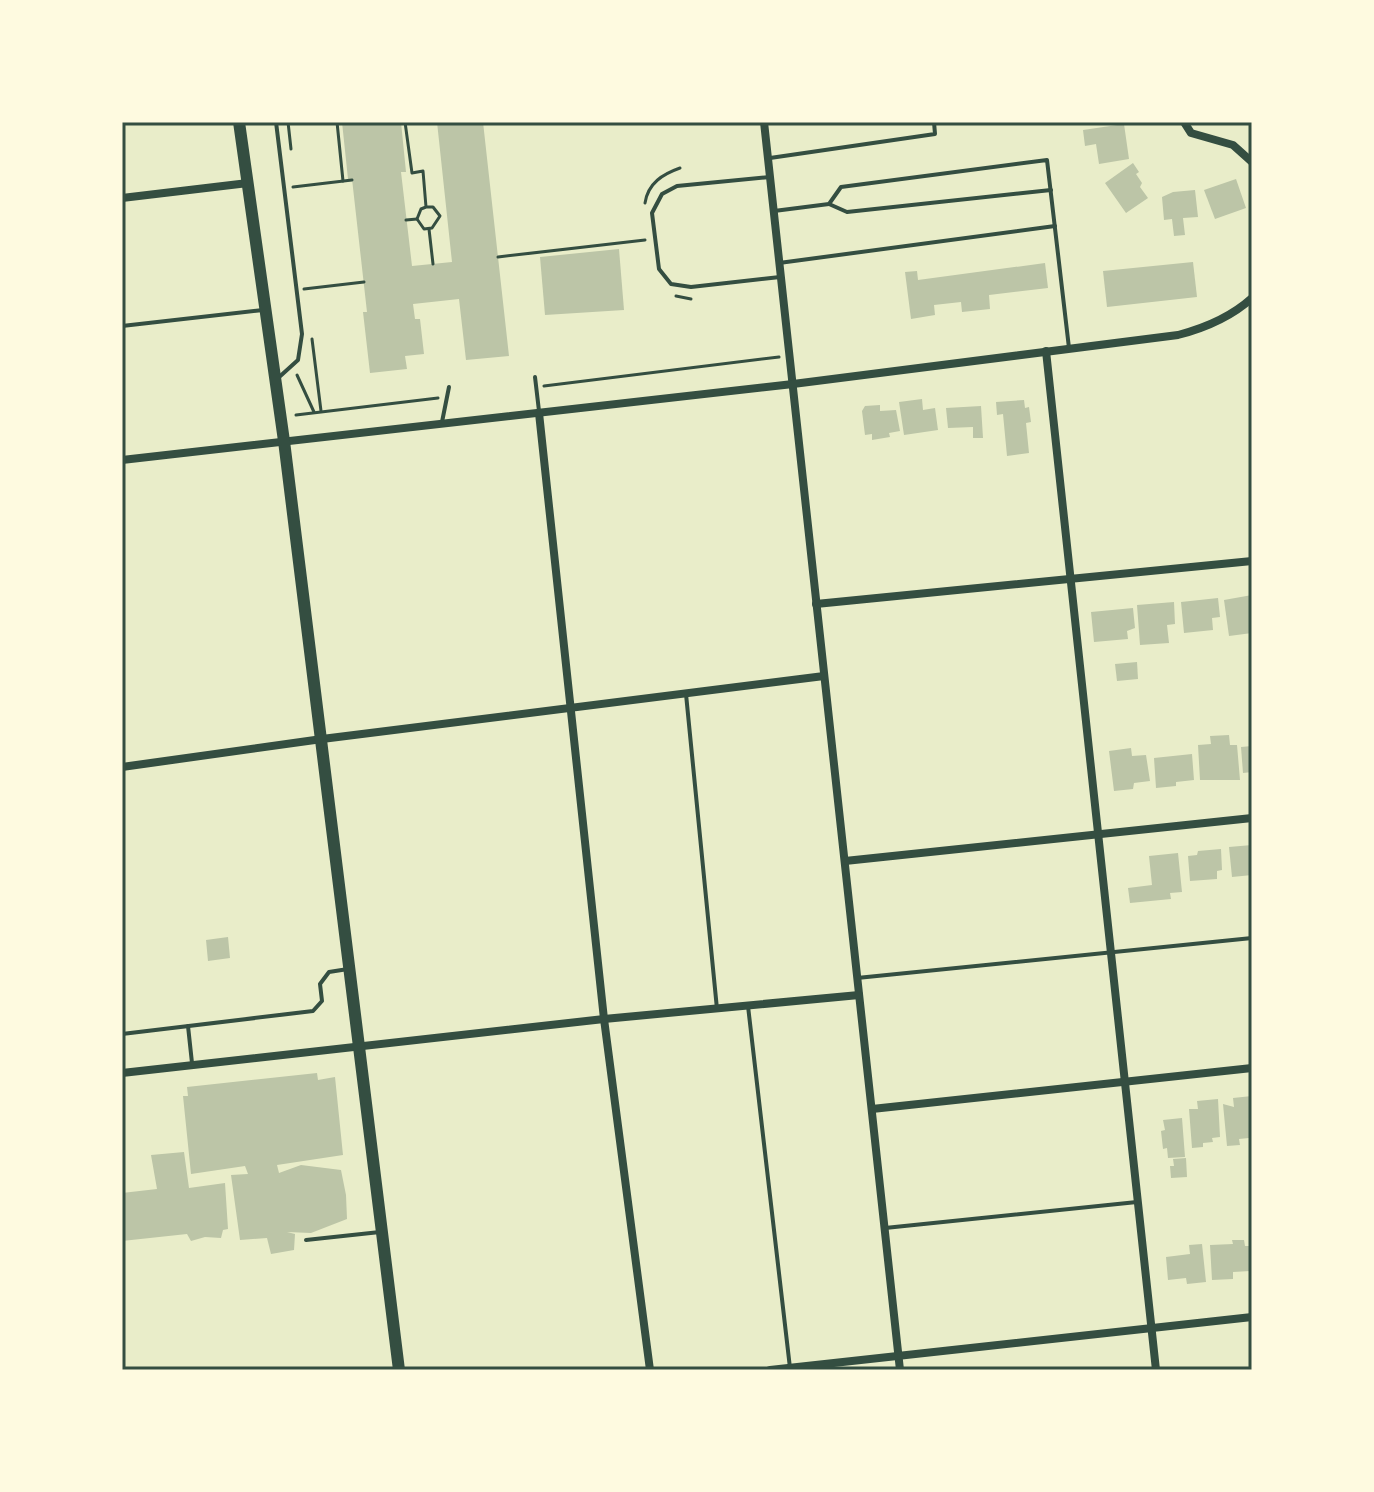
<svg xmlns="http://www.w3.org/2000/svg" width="1374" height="1492" viewBox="0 0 1374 1492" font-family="Overpass,sans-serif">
  <rect width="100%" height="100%" fill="#e9edc9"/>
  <g fill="#bcc5a7">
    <path d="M342,122H401L406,172H401L412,266L452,262L437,122H483L509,356L466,360L459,299L413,304L415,319H420L424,354L405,356L407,369L370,373L363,312H367L352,179H348Z"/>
    <path d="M1124,124L1129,159L1099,164L1096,144L1085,146L1083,130Z"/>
    <path d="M1133,163L1139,172L1136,174L1142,183L1140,187L1148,198L1126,213L1105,183Z"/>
    <path d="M1236,179L1246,208L1215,219L1204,190Z"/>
    <path d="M1195,190L1198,217L1183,218L1185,235L1174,236L1172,219L1164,220L1162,197L1173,192Z"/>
    <path d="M619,249L624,310L545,315L540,257Z"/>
    <path d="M1193,262L1197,297L1107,307L1103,271Z"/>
    <path d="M1045,263L1048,288L989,295L990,309L962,312L961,302L934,305L935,315L911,319L905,272L917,271L918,280Z"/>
    <path d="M922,399L923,410L935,408L938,430L904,435L899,402Z"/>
    <path d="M1024,400L1025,408L1029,407L1031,422L1026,423L1029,453L1007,456L1003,414L997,415L996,402Z"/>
    <path d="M880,405V411L896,410L900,431L889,433L890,437L872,440V434L865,435L862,411L865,406Z"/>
    <path d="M981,406L983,438H973V427L948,428L946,408Z"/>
    <path d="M1252,595V633L1229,636L1224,600Z"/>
    <path d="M1218,598L1220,617L1212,618L1213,630L1184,633L1181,602Z"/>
    <path d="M1174,602L1175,624L1167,625L1169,643L1140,645L1137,605Z"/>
    <path d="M1133,608L1135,628L1127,631L1128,639L1094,642L1091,612Z"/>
    <path d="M1137,662L1138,679L1117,681L1115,664Z"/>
    <path d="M1229,735L1230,745H1237L1240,780H1200L1198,745L1211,744L1210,736Z"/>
    <path d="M1252,746V772L1243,773L1241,747Z"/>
    <path d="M1131,748L1132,756L1146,755L1150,781L1134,783L1133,789L1114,791L1109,751Z"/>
    <path d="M1192,754L1194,780L1176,782V786L1156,788L1154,758Z"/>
    <path d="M1252,845V875L1232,877L1229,847Z"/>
    <path d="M1221,849L1222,870L1217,871V879L1190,881L1188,856L1197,855L1198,851Z"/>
    <path d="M1178,853L1182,892L1170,893L1171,899L1130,903L1128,888L1152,885L1149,856Z"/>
    <path d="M228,937L230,958L208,961L206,940Z"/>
    <path d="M317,1073L318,1080L335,1077L343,1155L277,1165L279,1173L301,1165L341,1170L346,1195L347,1219L311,1233L287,1232L295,1234L294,1250L271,1254L267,1238L240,1240L231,1175L248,1174L245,1166L191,1174L183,1096H188L187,1087Z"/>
    <path d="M1252,1096V1132H1249V1138L1239,1139L1240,1145L1227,1146L1223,1104L1234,1107L1233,1098Z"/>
    <path d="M1218,1099L1220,1137L1212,1138L1213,1142L1203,1143V1147L1192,1148L1189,1109H1198L1197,1101Z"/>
    <path d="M1182,1118L1185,1157L1168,1158L1167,1148L1163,1149L1161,1131L1165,1130L1163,1120Z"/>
    <path d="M184,1152L189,1188L225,1183L228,1229L223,1230L221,1238L205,1237L191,1241L187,1234L122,1241V1193L157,1189L151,1155Z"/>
    <path d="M1186,1158L1187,1177L1171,1178L1170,1166H1174L1173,1159Z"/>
    <path d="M1232,1240H1244L1245,1246H1249L1250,1271L1233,1272V1279L1212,1280L1210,1245L1233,1244Z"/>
    <path d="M1202,1244L1206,1282L1187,1284L1186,1278L1168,1280L1166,1257L1190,1254L1189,1245Z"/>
  </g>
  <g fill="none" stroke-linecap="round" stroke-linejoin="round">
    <g stroke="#344e41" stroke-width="3">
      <path d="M288,122L291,149"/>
      <path d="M337,122L343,181"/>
      <path d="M405,122L412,173L423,171L426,207L421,209L417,219L424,229L432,228L440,216L433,207H426"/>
      <path d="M293,187L352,180"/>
      <path d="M645,203C648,183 663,174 680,168"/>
      <path d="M406,220L417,219"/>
      <path d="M429,229L433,264"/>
      <path d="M498,257L645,240"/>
      <path d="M304,289L364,282"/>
      <path d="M676,296L691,299"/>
      <path d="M312,339L321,411"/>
      <path d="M297,375L314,412"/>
      <path d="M544,386L779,357"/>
      <path d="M296,415L438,398"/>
    </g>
    <g stroke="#344e41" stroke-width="4">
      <path d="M276,122L302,334L298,360L277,379"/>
      <path d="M770,158L935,134L934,122"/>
      <path d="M770,177L677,186L662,194L652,213L659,269L671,284L691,287L780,277"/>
      <path d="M829,204L847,212L1051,190"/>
      <path d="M774,211L829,204L841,187L1047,160L1069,348"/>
      <path d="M779,263L1055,226"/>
      <path d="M122,326L263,310"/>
      <path d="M535,377L539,411"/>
      <path d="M442,422L449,387"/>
      <path d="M686,694L717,1009"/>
      <path d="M857,978L1252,938"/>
      <path d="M748,1006L790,1368"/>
      <path d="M188,1026L192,1063"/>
      <path d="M122,1034L313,1011L322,1001L320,984L329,972L348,969"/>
      <path d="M885,1228L1137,1202"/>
      <path d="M306,1240L380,1232"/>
    </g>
    <g stroke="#344e41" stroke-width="8">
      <path d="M764,122L900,1370"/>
      <path d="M1184,122L1191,133L1233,145L1252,162"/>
      <path d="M122,198L248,183"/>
      <path d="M1046,351L1156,1370"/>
      <path d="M539,413L604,1019L650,1370"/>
      <path d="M122,460L793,384L1178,335C1205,328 1231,317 1252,298"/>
      <path d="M816,604L1252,561"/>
      <path d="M122,767L322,739L824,676"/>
      <path d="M845,861L1252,818"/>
      <path d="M122,1073L604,1019L859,995"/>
      <path d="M872,1109L1252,1068"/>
      <path d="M770,1370L1252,1317"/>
    </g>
    <path stroke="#344e41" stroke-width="12" d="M239,122L284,441L399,1370"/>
  </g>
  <rect width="1374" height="1492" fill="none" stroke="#fefae0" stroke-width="248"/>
  <rect x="124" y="124" width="1126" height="1244" fill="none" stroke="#344e41" stroke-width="3"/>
</svg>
